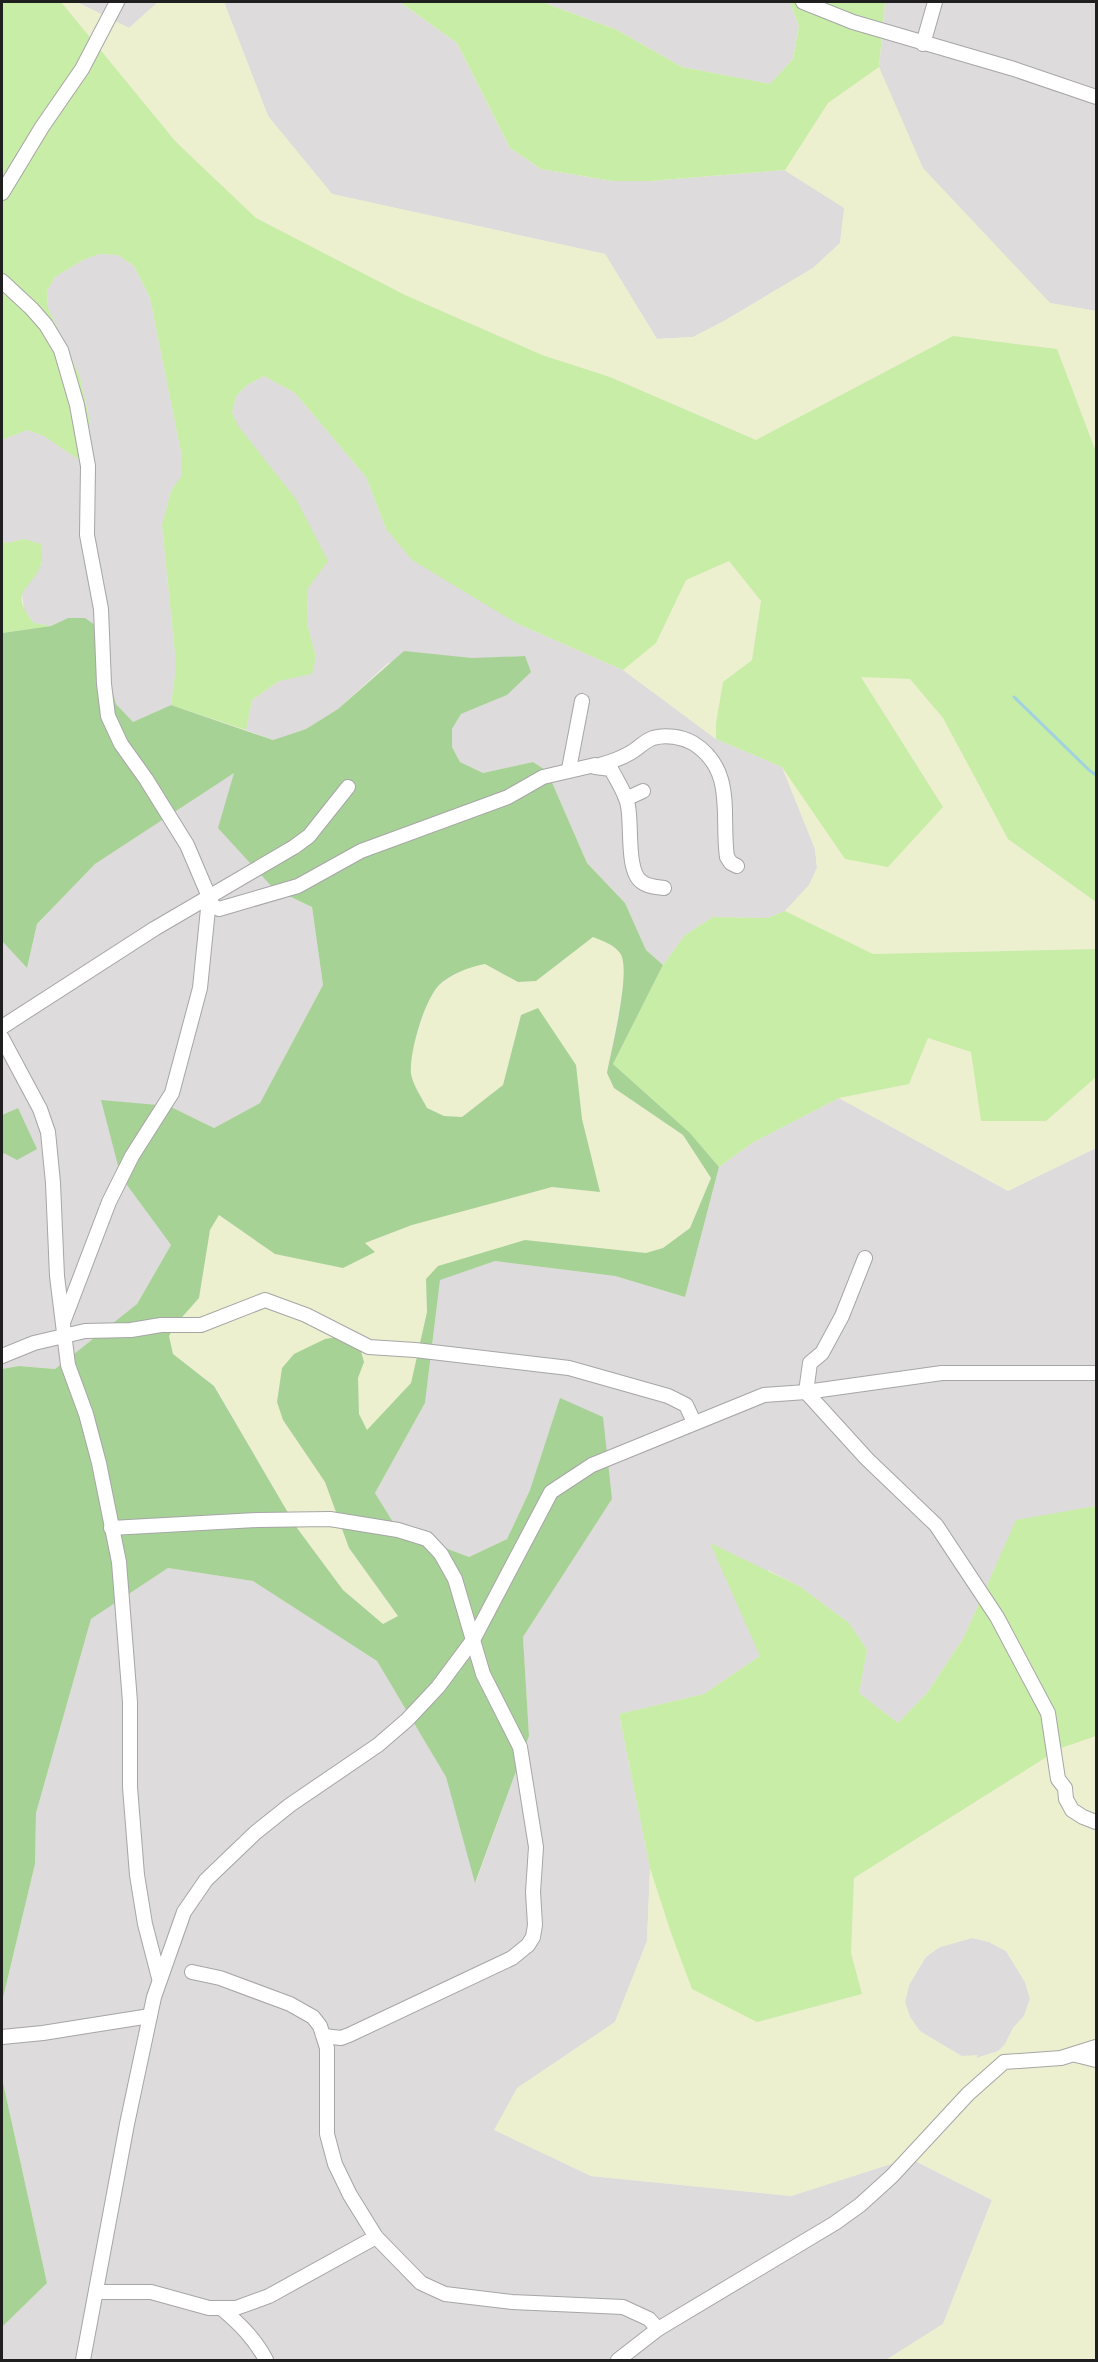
<svg xmlns="http://www.w3.org/2000/svg" width="1098" height="2362" viewBox="0 0 1098 2362" font-family="'Golos Text',sans-serif">
  <rect width="100%" height="100%" fill="#f0ece4"/>
  <g fill="#dddbdb">
    <path d="M77,2H158L129,28Z"/>
    <path d="M224,2H400L457,43L510,148L541,169L613,181H649L785,170L845,208L840,243L813,268L724,321L693,337L657,339L605,254L332,194L268,116Z"/>
    <path d="M542,2H790L799,26L793,59L770,85L682,67L617,30Z"/>
    <path d="M885,2H1096V311L1050,303L915,163L879,67Z"/>
    <path d="M99,254L118,255L134,266L150,298L182,457L183,475L171,491L162,525L175,653V675L171,705L133,722L116,704L103,658L68,618L51,626L34,623L24,610L22,592L42,563L24,539L7,543L2,541V440L27,430L44,436L87,465L90,422L80,377L48,308L47,291L55,277L83,260Z"/>
    <path d="M264,376L295,393L366,477L386,529L518,624L623,670L716,739L782,767L815,849L817,868L809,885L785,911L768,918L713,917L685,935L663,965L646,950L625,903L587,863L547,771L533,762L483,773L460,762L452,747V729L461,714L507,695L525,656L388,663L338,709L306,729L273,740L246,730L252,700L279,681L312,673L316,657L307,624L308,588L232,413L236,396L247,385Z"/>
    <path d="M234,772L274,889L312,907L323,985L260,1103L214,1128L169,1106L121,1177L171,1245L137,1304L55,1369L19,1366L2,1369V1156L18,1108L2,1115V941L27,968L37,924L95,864Z"/>
    <path d="M839,1098L1008,1191L1096,1148V1506L1016,1521L964,1637L927,1693L898,1723L859,1693L867,1650L849,1623L799,1586L768,1570L760,1656L704,1694L619,1714L650,1868L647,1941L615,2022L518,2088L495,2130L591,2176L791,2196L909,2158L992,2200L943,2324L886,2360H2V2327L47,2283L2,2078V2002L35,1864L36,1813L91,1619L168,1568L253,1581L377,1661L446,1777L476,1882L529,1736L523,1637L612,1499L530,1490L507,1539L469,1557L398,1530L375,1493L425,1403L440,1279L495,1261L615,1276L685,1297L719,1167L752,1143Z"/>
    <path d="M972,1938L989,1942L1006,1951L1025,1982L1030,1999L1024,2016L1013,2028L1005,2044L998,2051L973,2059L962,2056L919,2031L910,2017L905,2002L909,1985L926,1957L940,1947Z"/>
  </g>
  <g fill="#edf0ce" fill-rule="evenodd">
    <path d="M61,2H77L129,28L158,2H224L268,116L332,194L605,254L657,339L693,337L724,321L813,268L840,243L844,208L784,170L649,181H613L541,169L510,148L457,43L400,2H542L617,30L682,67L770,84L793,59L799,26L790,2H885L879,67L923,168L1050,303L1096,311V452L1057,349L953,336L757,440L610,377L542,355L405,295L256,218L176,142Z"/>
    <path d="M729,561L761,601L752,660L723,682L716,723V739L623,670L656,643L686,580Z"/>
    <path d="M861,676L910,679L943,718L1008,839L1096,902V949L873,954L785,911L809,885L817,868L815,849L782,767L845,859L943,807Z"/>
    <path d="M593,937L609,943L622,955L625,973L607,1073L614,1088L683,1135L711,1178L690,1228L663,1248L646,1253L525,1240L426,1279L427,1312L411,1383L367,1431L359,1414L358,1378L364,1362L283,1420L325,1482L349,1548L398,1617L383,1624L343,1590L297,1528L215,1386L173,1354L169,1336L176,1324L199,1298L210,1230L219,1215L275,1254L375,1251L364,1244L412,1225L552,1187L600,1192L582,1119L576,1065L521,1015L503,1085L462,1117L444,1116L427,1108L411,1077L410,1057L428,1002L439,985L468,967L485,964L518,982L536,981Z"/>
    <path d="M928,1038L971,1052L1046,1121L1096,1077V1148L1008,1191L839,1098L909,1084Z"/>
    <path d="M1096,1736V2360H886L943,2324L992,2200L910,2158L791,2196L591,2176L494,2130L517,2088L615,2022L647,1941L650,1868L671,1933L757,2022L862,1994L851,1953L854,1878L1061,1748ZM972,1938L989,1942L1006,1951L1025,1982L1030,1999L1024,2016L1013,2028L1005,2044L999,2051L976,2058L978,2055L961,2056L920,2031L910,2017L905,2002L909,1985L926,1956L940,1947Z"/>
  </g>
  <g fill="#c8eda7">
    <path d="M2,2L12,3L61,2L176,142L256,218L405,295L542,355L610,377L756,440L953,336L1057,349L1096,452V902L1008,839L943,718L910,679L861,677L943,807L888,867L845,859L782,767L716,739V723L723,682L752,660L761,601L729,561L686,580L656,643L623,670L518,624L412,560L386,529L366,477L295,393L264,376L247,385L236,396L232,413L239,427L296,499L328,561L308,588L307,624L316,657L312,674L279,681L252,700L246,730L171,705L175,675V653L162,525L171,491L182,475V457L150,298L134,266L118,255L99,254L83,260L55,277L47,291L48,308L80,377L90,422L88,466L44,436L27,430L2,440Z"/>
    <path d="M400,2H542L617,30L682,67L770,84L793,59L799,26L790,2H885L879,67L828,103L785,170L649,181H613L541,169L510,148L457,43Z"/>
    <path d="M24,539L41,544C41,550 43,559 41,564C32,591 7,589 34,623L51,626L2,633V541L7,543Z"/>
    <path d="M785,911L873,954L1096,949V1077L1046,1121H981L971,1052L928,1038L909,1084L839,1098L752,1143L719,1167L690,1133L613,1064L663,965L685,935L713,917L768,918Z"/>
    <path d="M1096,1506V1736L1061,1748L854,1878L851,1953L862,1994L757,2022L692,1989L671,1933L650,1868L619,1714L704,1694L760,1656L710,1543L799,1586L849,1623L867,1650L859,1693L898,1723L927,1693L964,1637L1016,1520Z"/>
  </g>
  <g fill="#a7d296" fill-rule="evenodd">
    <path d="M68,618H85L98,627L103,658L116,704L133,722L171,705L273,740L306,729L338,709L404,651L472,658L525,656L531,672L507,695L461,714L452,729V747L460,762L483,773L533,762L547,771L587,863L625,903L646,950L663,965L613,1064L690,1133L719,1167L685,1297L615,1276L495,1261L440,1280L425,1403L375,1493L398,1530L469,1557L507,1539L530,1490L560,1398L603,1417L612,1499L523,1637L529,1736L475,1883L446,1777L377,1661L253,1581L168,1568L91,1619L36,1813L35,1864L2,2002V1369L19,1366L55,1369L137,1304L171,1245L121,1177L101,1100L169,1106L214,1128L260,1103L323,985L312,907L274,889L218,828L234,773L95,864L37,924L27,968L2,941V633L51,626ZM593,937C603,941 613,944 620,953C632,969 611,1051 607,1073L614,1088L683,1135L711,1178L690,1228L663,1248L646,1253L525,1240L438,1266L426,1279L427,1312L411,1383L367,1430L359,1414L358,1378L364,1362L359,1344L343,1336L325,1339L294,1354L282,1368L277,1402L283,1420L325,1482L349,1548L398,1616L383,1624L343,1590L297,1528L214,1386L173,1354L169,1336L176,1324L199,1298L210,1230L219,1215L275,1254L343,1268L375,1252L365,1243L412,1225L552,1187L600,1192L582,1119L576,1065L538,1008L521,1015L503,1085L462,1117L444,1116L427,1108C422,1098 413,1085 411,1074C409,1053 424,1001 439,985C451,974 469,967 485,964L518,982L536,981Z"/>
    <path d="M18,1108L37,1149L17,1160L4,1153L2,1156V1115Z"/>
    <path d="M2,2078L47,2283L2,2327Z"/>
  </g>
  <g fill="none" stroke-linecap="round" stroke-linejoin="round">
    <path stroke="#a2d1e0" stroke-width="3" d="M1014,697L1089,770L1096,775"/>
    <defs>
      <g id="minor">
        <path d="M803,2L853,22L1014,69L1096,97"/>
        <path d="M923,44L935,2"/>
        <path d="M2,193L42,127L82,69L117,2"/>
        <path d="M2,281L32,309L46,325L61,350L77,405L88,466L87,535L101,609L104,684L108,716L121,744L146,779L187,845L213,906L219,909L298,886L361,851L508,797L543,777L595,765V767L611,769C617,781 626,793 628,806C632,825 626,872 642,882C648,887 657,887 664,888"/>
        <path d="M600,765C610,762 620,759 630,753C638,749 644,741 653,738C666,734 682,737 693,743C736,770 721,815 727,857L731,863L737,866"/>
        <path d="M569,769L582,701"/>
        <path d="M625,796L630,797L643,791"/>
        <path d="M2,1027L154,929L294,847L309,836L348,787"/>
        <path d="M2,1038L40,1109L48,1132L53,1183L57,1276L68,1365L86,1414L99,1463L119,1562L130,1702V1787L137,1875L145,1924L159,1978"/>
        <path d="M865,1258L842,1316L822,1353L810,1363L806,1392L867,1459L936,1525L997,1617L1048,1713L1058,1779L1065,1788L1066,1799L1072,1810L1083,1817L1096,1822"/>
        <path d="M64,1320L109,1202L132,1156L172,1093L200,988L209,899"/>
        <path d="M2,1356L34,1343L85,1331L131,1330L161,1325H201L265,1300L306,1315L369,1347L415,1350L569,1368L668,1396L686,1405L694,1422"/>
        <path d="M111,1528L258,1520L330,1519L398,1530L427,1539L441,1554L455,1579L483,1674L520,1747L536,1847L533,1892L535,1925L533,1937L528,1945L512,1958L349,2035L341,2038L324,2036"/>
        <path d="M192,1972L220,1978L290,2004L313,2017L320,2026L327,2048V2134L335,2164L350,2195L376,2237L421,2283L445,2294L512,2302L623,2307L649,2319L658,2329"/>
        <path d="M2,2037L43,2033L150,2016"/>
        <path d="M1076,2055L1096,2060"/>
        <path d="M96,2292H151L209,2308H236L269,2296L376,2237"/>
        <path d="M221,2308C240,2324 255,2339 266,2360"/>
        <path d="M83,2360L127,2124L154,1997L184,1912L206,1880L255,1833L290,1805L378,1745L407,1720L438,1687L473,1640L551,1492L592,1465L764,1395L806,1392L942,1373H1096"/>
        <path d="M618,2360L658,2329L835,2223L860,2205L892,2176L968,2094L1004,2062L1061,2058L1096,2047"/>
      </g>
    </defs>
    <use href="#minor" stroke="#a6a6a6" stroke-width="16"/>
    <use href="#minor" stroke="#fff" stroke-width="14"/>
  </g>
  <rect width="1098" height="2362" fill="none" stroke="#1f1f1f" stroke-width="6"/>
</svg>
